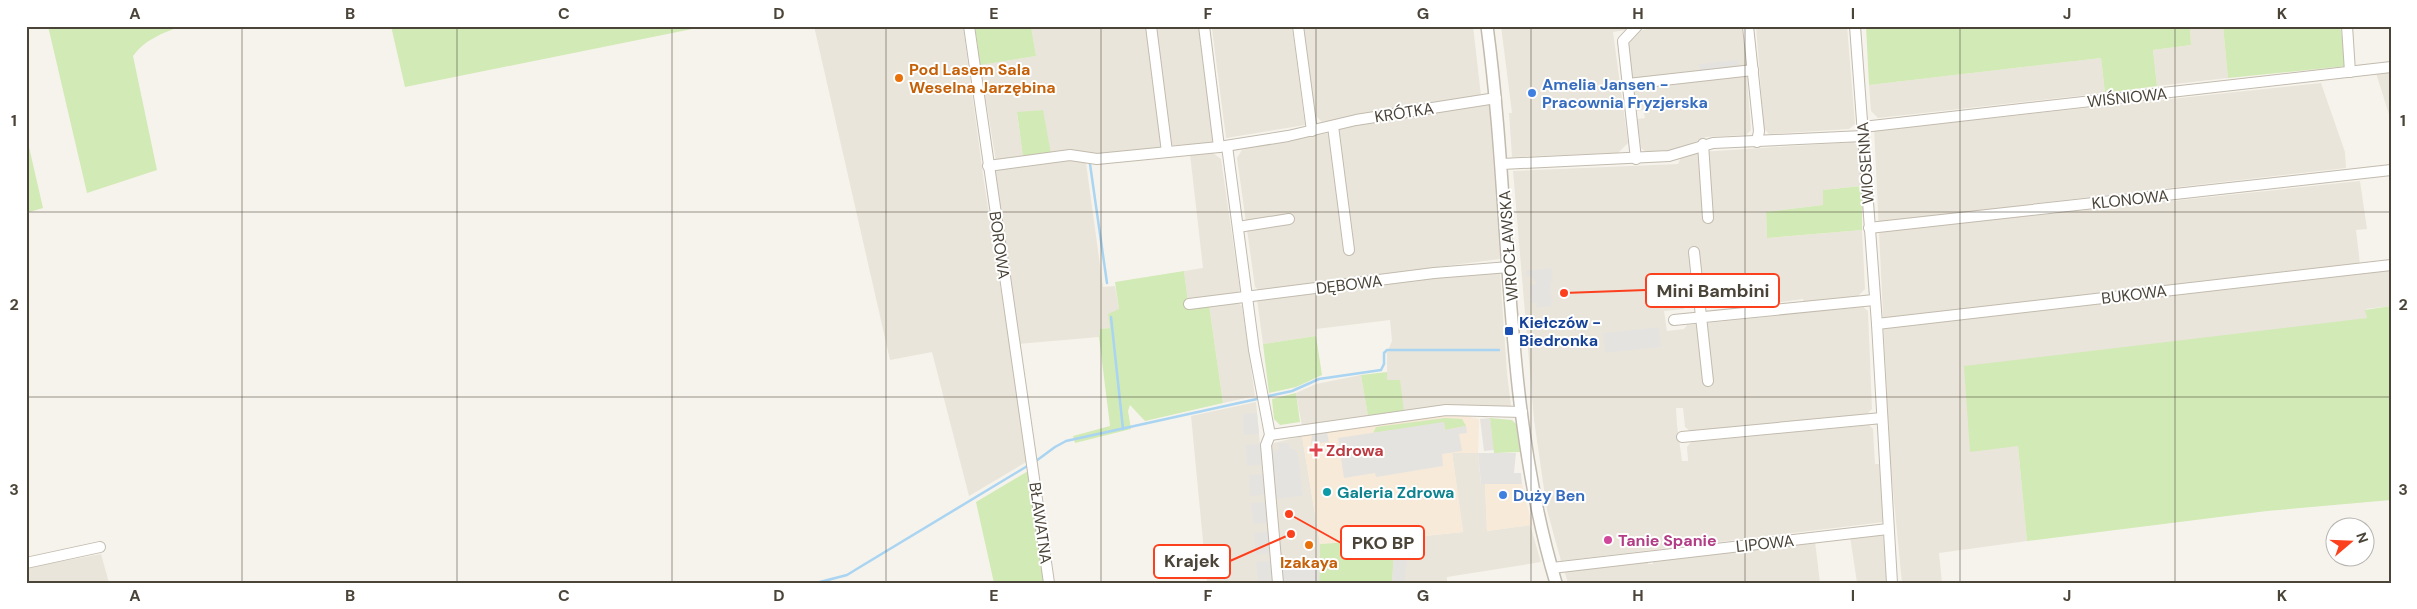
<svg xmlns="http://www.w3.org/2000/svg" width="2417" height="609" viewBox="0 0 2417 609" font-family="'DM Sans',sans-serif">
  <rect width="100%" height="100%" fill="#f6f3ec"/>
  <g fill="#eae5da">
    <path d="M814,26H963L984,182L1028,461L969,496L932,352L890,360Z"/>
    <path d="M1031,26H1292L1305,125L1226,138L1212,29L1199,28L1215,144L1173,145L1159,149L1096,155L1051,153L1042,110L1017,113L1023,157L996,161L980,65L1036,56Z"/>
    <path d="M1303,26H1473L1481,96L1398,107L1322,122L1316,116Z"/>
    <path d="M1501,26H1630L1626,30L1613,32L1628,143L1618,153L1512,157L1509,113H1512Z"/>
    <path d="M1661,26H1743L1751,130L1746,135L1706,137L1674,151L1646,152L1641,148L1637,119L1645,118L1643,110L1636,111L1627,43L1638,31Z"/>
    <path d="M1756,26H1847L1855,124L1849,129L1769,134L1764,129Z"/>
    <path d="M2190,26H2223L2228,78L2157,86L2153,50L2191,45Z"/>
    <path d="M2101,58L2105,93L1878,118L1871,111L1869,85Z"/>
    <path d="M2391,72V121L2376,73Z"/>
    <path d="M2321,83L2345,152L2346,168L2029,204L2030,216L2360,181L2367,229L2356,230L2361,273L2391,270V306L2366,309L2367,318L2018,446L2027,541L1939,553L1942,583H1902L1890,460L1874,128L1992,118Z"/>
    <path d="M1489,102L1500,259L1259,290L1255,287L1237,158L1242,150L1329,133L1367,120Z"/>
    <path d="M1854,142L1859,148L1862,186L1823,190V205L1766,212L1767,238L1862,230L1865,289L1858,296L1804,302L1803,299L1767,304L1765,297L1684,305V309L1664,311L1667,331L1684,329L1687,325L1863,307L1868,311L1872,409L1867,414L1690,431L1685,427L1683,408H1676L1677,425L1682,461H1688L1687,447L1691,442L1869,425L1873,429L1875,464H1879L1884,522L1561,561L1547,510L1534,420L1513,171L1678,164L1681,157L1699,152Z"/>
    <path d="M1213,153L1221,159L1240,290L1237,294L1188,302L1184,271L1203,268L1190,154Z"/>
    <path d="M1074,159L1086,163L1103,287L1115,286L1119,309L1110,328L1100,329L1099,337L1018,344L992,169Z"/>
    <path d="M1500,272L1507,373L1511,406H1445L1404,412L1387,380V353L1392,341L1390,320L1316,329V336L1263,344L1257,299L1402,280Z"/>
    <path d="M1238,303L1242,306L1255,396L1223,403L1209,305Z"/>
    <path d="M1361,375L1368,416L1302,426L1296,393L1316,384Z"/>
    <path d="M1256,402L1273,583H1207L1191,416Z"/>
    <path d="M1302,436L1320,544L1319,583H1283L1269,449L1274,443Z"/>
    <path d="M1452,453H1478L1481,484H1485L1487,531L1530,525L1541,562L1447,577V583H1392L1395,539L1463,532Z"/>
    <path d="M1883,533L1887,583H1857L1850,536Z"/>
    <path d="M1815,541L1820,583H1568L1564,570L1648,561V564H1653V562L1754,548Z"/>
    <path d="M101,554L109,583H26V568Z"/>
  </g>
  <g fill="#f7ead8">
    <path d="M1442,415H1461L1479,419L1478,453H1452L1463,532L1395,539L1320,544L1302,436Z"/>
    <path d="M1485,484H1522L1532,525L1487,531Z"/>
  </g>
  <path fill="#e6e2dd" d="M1490,418L1494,450L1484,451L1480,419Z"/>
  <g fill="#d2eab5">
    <path d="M48,26H181C163,33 144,40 133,56L157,170L87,193Z"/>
    <path d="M391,26H707L405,87Z"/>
    <path d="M975,26H1031L1036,56L980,65Z"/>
    <path d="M1866,26H2190L2191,45L2153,50L2157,86L2105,93L2101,58L1869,85Z"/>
    <path d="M2223,26H2340L2347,66L2228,78Z"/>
    <path d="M1043,110L1051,153L1023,157L1017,112Z"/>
    <path d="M26,134L43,208L26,213Z"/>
    <path d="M1862,186V230L1767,238L1766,212L1823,205V190Z"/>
    <path d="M1184,271L1188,302L1209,305L1223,403L1145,421L1130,405L1128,411L1131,429L1075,443L1073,436L1110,426L1099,337L1100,329L1110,328L1108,314L1119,309L1115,282Z"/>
    <path d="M2391,306V500L2267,511L2027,541L2018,446L1970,452L1964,366L2367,318L2365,310Z"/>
    <path d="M1316,336L1322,375L1296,387L1269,393L1263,344Z"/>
    <path d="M1387,372V380H1400L1404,412L1368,416L1361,375Z"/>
    <path d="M1296,393L1300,422L1280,425L1274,419L1272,399Z"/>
    <path d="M1445,418L1462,419L1466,426L1445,430L1444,423L1373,433L1376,427Z"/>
    <path d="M1490,418L1512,420L1516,424L1520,452L1494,453Z"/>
    <path d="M1030,470L1045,583H994L976,502Z"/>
    <path d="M1395,539L1392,583H1319L1320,544Z"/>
  </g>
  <g fill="#e5e3e0">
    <path d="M1738,60L1740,69L1700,74L1699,64Z"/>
    <path d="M1552,268L1553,282H1550L1552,306L1536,308L1538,303H1531L1530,285L1536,284V282L1531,276H1526V271Z"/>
    <path d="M1659,327L1661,347L1605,353L1603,333Z"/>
    <path d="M1257,413L1259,434L1244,435L1243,414Z"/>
    <path d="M1444,422L1445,430L1466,426L1467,433L1459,434L1462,451L1442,454L1443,466L1376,477L1375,473L1344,478L1338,438Z"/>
    <path d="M1327,432L1329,442L1311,444L1312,434Z"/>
    <path d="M1289,443L1290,449H1295L1298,455L1303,496L1276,499L1271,451L1279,450L1278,444Z"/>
    <path d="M1260,444L1262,465L1247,466L1245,445Z"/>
    <path d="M1478,453H1516L1514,473H1521L1522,484H1481Z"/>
    <path d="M1263,474L1265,495L1250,496L1249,475Z"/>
    <path d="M1265,502L1267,523L1253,524L1251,503Z"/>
    <path d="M1268,532L1270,553L1256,555L1254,533Z"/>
    <path d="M1395,539L1408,540L1405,582L1415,583H1392Z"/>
    <path d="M1320,559L1319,583H1283L1281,563Z"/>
    <path d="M1270,561L1272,582L1258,583L1256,562Z"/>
  </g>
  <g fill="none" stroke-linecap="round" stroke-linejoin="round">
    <g stroke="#a9d4f2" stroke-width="2.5">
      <path d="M1090,164L1107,283"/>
      <path d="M1111,317L1123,429"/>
      <path d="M1269,396L1292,391L1319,379L1381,370L1384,364V353L1387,350H1499"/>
      <path d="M1036,461L1055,447L1066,441L1257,399"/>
      <path d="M816,583L847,575L860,567L1029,465"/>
    </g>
    <defs>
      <g id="minor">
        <path d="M969,26L1049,583"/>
        <path d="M1151,26L1167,152"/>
        <path d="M1204,26L1219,147"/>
        <path d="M1298,26L1312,131"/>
        <path d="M1748,26L1759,131L1757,142"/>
        <path d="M1855,26L1877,324L1892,583"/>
        <path d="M2347,26L2350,72"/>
        <path d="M1628,84L1753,70"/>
        <path d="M1333,126L1349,250"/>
        <path d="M1863,127L2391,67"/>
        <path d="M1703,144L1708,218"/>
        <path d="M1227,146L1254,350L1270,435L1266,445L1278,583"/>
        <path d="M1636,159L1623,41L1637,26"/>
        <path d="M1502,164L1669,156L1713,143L1863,136"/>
        <path d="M988,166L1070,155L1097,159L1219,147L1288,136L1356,120L1496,98"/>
        <path d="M1238,227L1289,219"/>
        <path d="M1869,228L2391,170"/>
        <path d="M1694,252L1708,381"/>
        <path d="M1189,304L1434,273L1509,267"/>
        <path d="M1674,320L1874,300"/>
        <path d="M1877,324L2391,265"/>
        <path d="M1270,435L1446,410L1522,412"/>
        <path d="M1682,437L1882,418"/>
        <path d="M26,563L100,547"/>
        <path d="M1552,568L1888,529"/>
      </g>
      <path id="tertiary" d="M1487,26C1512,211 1502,403 1556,583"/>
    </defs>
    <use href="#minor" stroke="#c2bbae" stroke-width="12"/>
    <use href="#tertiary" stroke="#c2bbae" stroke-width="14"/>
    <use href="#minor" stroke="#fff" stroke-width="10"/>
    <use href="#tertiary" stroke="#fff" stroke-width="11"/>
  </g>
  <path fill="none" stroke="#4b4439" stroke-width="1" stroke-opacity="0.55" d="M242,26V583M457,26V583M672,26V583M886,26V583M1101,26V583M1316,26V583M1531,26V583M1745,26V583M1960,26V583M2175,26V583M26,212H2391M26,397H2391"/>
  <g fill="#e8710a" stroke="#fff" stroke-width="2">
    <circle cx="899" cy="78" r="5"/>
    <circle cx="1309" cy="545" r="5"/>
  </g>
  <g fill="#3f7fe0" stroke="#fff" stroke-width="2">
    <circle cx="1532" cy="93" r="5"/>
    <circle cx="1503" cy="495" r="5"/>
  </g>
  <rect fill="#1a4fb4" stroke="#fff" stroke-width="2" x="1504" y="326" width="10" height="10" rx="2.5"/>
  <path fill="#e0444e" stroke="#fff" stroke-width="2" d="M1313.5 442.5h5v5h5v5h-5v5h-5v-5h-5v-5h5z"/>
  <circle fill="#0f9aa8" stroke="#fff" stroke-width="2" cx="1327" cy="492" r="5"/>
  <circle fill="#d1479c" stroke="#fff" stroke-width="2" cx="1608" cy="540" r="5"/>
  <g text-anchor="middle" stroke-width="4" stroke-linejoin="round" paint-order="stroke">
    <g font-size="16" font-weight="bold" fill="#c56008" stroke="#fff" text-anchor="start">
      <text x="909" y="75">Pod Lasem Sala<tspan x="909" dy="18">Weselna Jarzębina</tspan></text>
      <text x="1309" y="568" text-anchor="middle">Izakaya</text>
    </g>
    <g font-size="16" font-weight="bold" fill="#366cbe" stroke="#fff" text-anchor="start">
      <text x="1542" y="90">Amelia Jansen -<tspan x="1542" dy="18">Pracownia Fryzjerska</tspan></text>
      <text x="1513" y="501">Duży Ben</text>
    </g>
    <g font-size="16" fill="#4b4439" stroke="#fff">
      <text transform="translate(2127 97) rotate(-6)" y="6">WIŚNIOWA</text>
      <text transform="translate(1404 112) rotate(-9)" y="6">KRÓTKA</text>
      <text transform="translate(1865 163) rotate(-94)" y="6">WIOSENNA</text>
      <text transform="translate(2130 199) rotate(-6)" y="6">KLONOWA</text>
      <text transform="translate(1000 245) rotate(82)" y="6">BOROWA</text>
      <text transform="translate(1508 246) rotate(-94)" y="6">WROCŁAWSKA</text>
      <text transform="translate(1349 284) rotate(-7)" y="6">DĘBOWA</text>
      <text transform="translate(2134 294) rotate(-7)" y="6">BUKOWA</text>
      <text transform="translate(1041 523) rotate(82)" y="6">BŁAWATNA</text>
      <text transform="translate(1765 543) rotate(-6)" y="6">LIPOWA</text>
    </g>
    <g font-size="16" font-weight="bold" fill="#164399" stroke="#fff" text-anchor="start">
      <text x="1519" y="328">Kiełczów -<tspan x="1519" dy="18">Biedronka</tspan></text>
    </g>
    <g font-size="16" font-weight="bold" fill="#be3a42" stroke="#fff" text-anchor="start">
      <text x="1326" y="456">Zdrowa</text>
    </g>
    <g font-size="16" font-weight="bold" fill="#0d838f" stroke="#fff" text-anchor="start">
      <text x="1337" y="498">Galeria Zdrowa</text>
    </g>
    <g font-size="16" font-weight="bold" fill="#b23c85" stroke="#fff" text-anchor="start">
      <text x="1618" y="546">Tanie Spanie</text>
    </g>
  </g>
  <path fill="none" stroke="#fc3f1d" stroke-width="2" d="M1564 293L1646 290M1289 514L1341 543M1291 534L1230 561"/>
  <g fill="#fc3f1d" stroke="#fff" stroke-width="2">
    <circle cx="1564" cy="293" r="5"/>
    <circle cx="1289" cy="514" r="5"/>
    <circle cx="1291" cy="534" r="5"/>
  </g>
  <g fill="#fff" stroke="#fc3f1d" stroke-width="2">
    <rect x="1646" y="274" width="133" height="33" rx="5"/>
    <rect x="1341" y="526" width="83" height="33" rx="5"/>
    <rect x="1154" y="545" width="76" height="33" rx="5"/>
  </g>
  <g font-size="18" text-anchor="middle" font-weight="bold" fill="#4b4439">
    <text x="1713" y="297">Mini Bambini</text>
    <text x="1383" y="549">PKO BP</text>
    <text x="1192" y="567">Krajek</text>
  </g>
  <rect width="2417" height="609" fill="none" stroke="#ffffff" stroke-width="55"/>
  <g transform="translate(2350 542) rotate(71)"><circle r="24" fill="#ffffff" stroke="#b7b4b0"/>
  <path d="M0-4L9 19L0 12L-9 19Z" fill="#fc3f1d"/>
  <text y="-8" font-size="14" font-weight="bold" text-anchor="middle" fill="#4b4439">N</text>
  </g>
  <rect x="28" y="28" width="2362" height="554" fill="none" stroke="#4b4439" stroke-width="2"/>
  <g font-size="16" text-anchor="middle" font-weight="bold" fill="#4b4439">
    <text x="135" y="19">A</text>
    <text x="350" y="19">B</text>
    <text x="564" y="19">C</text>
    <text x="779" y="19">D</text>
    <text x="994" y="19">E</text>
    <text x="1208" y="19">F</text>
    <text x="1423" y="19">G</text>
    <text x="1638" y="19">H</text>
    <text x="1853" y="19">I</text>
    <text x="2067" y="19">J</text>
    <text x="2282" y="19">K</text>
    <text x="14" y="126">1</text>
    <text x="2403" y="126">1</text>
    <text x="14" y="310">2</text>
    <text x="2403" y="310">2</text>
    <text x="14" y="495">3</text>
    <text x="2403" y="495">3</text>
    <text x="135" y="601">A</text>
    <text x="350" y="601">B</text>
    <text x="564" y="601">C</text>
    <text x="779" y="601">D</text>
    <text x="994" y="601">E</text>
    <text x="1208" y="601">F</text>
    <text x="1423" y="601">G</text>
    <text x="1638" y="601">H</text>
    <text x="1853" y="601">I</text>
    <text x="2067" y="601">J</text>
    <text x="2282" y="601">K</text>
  </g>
</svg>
